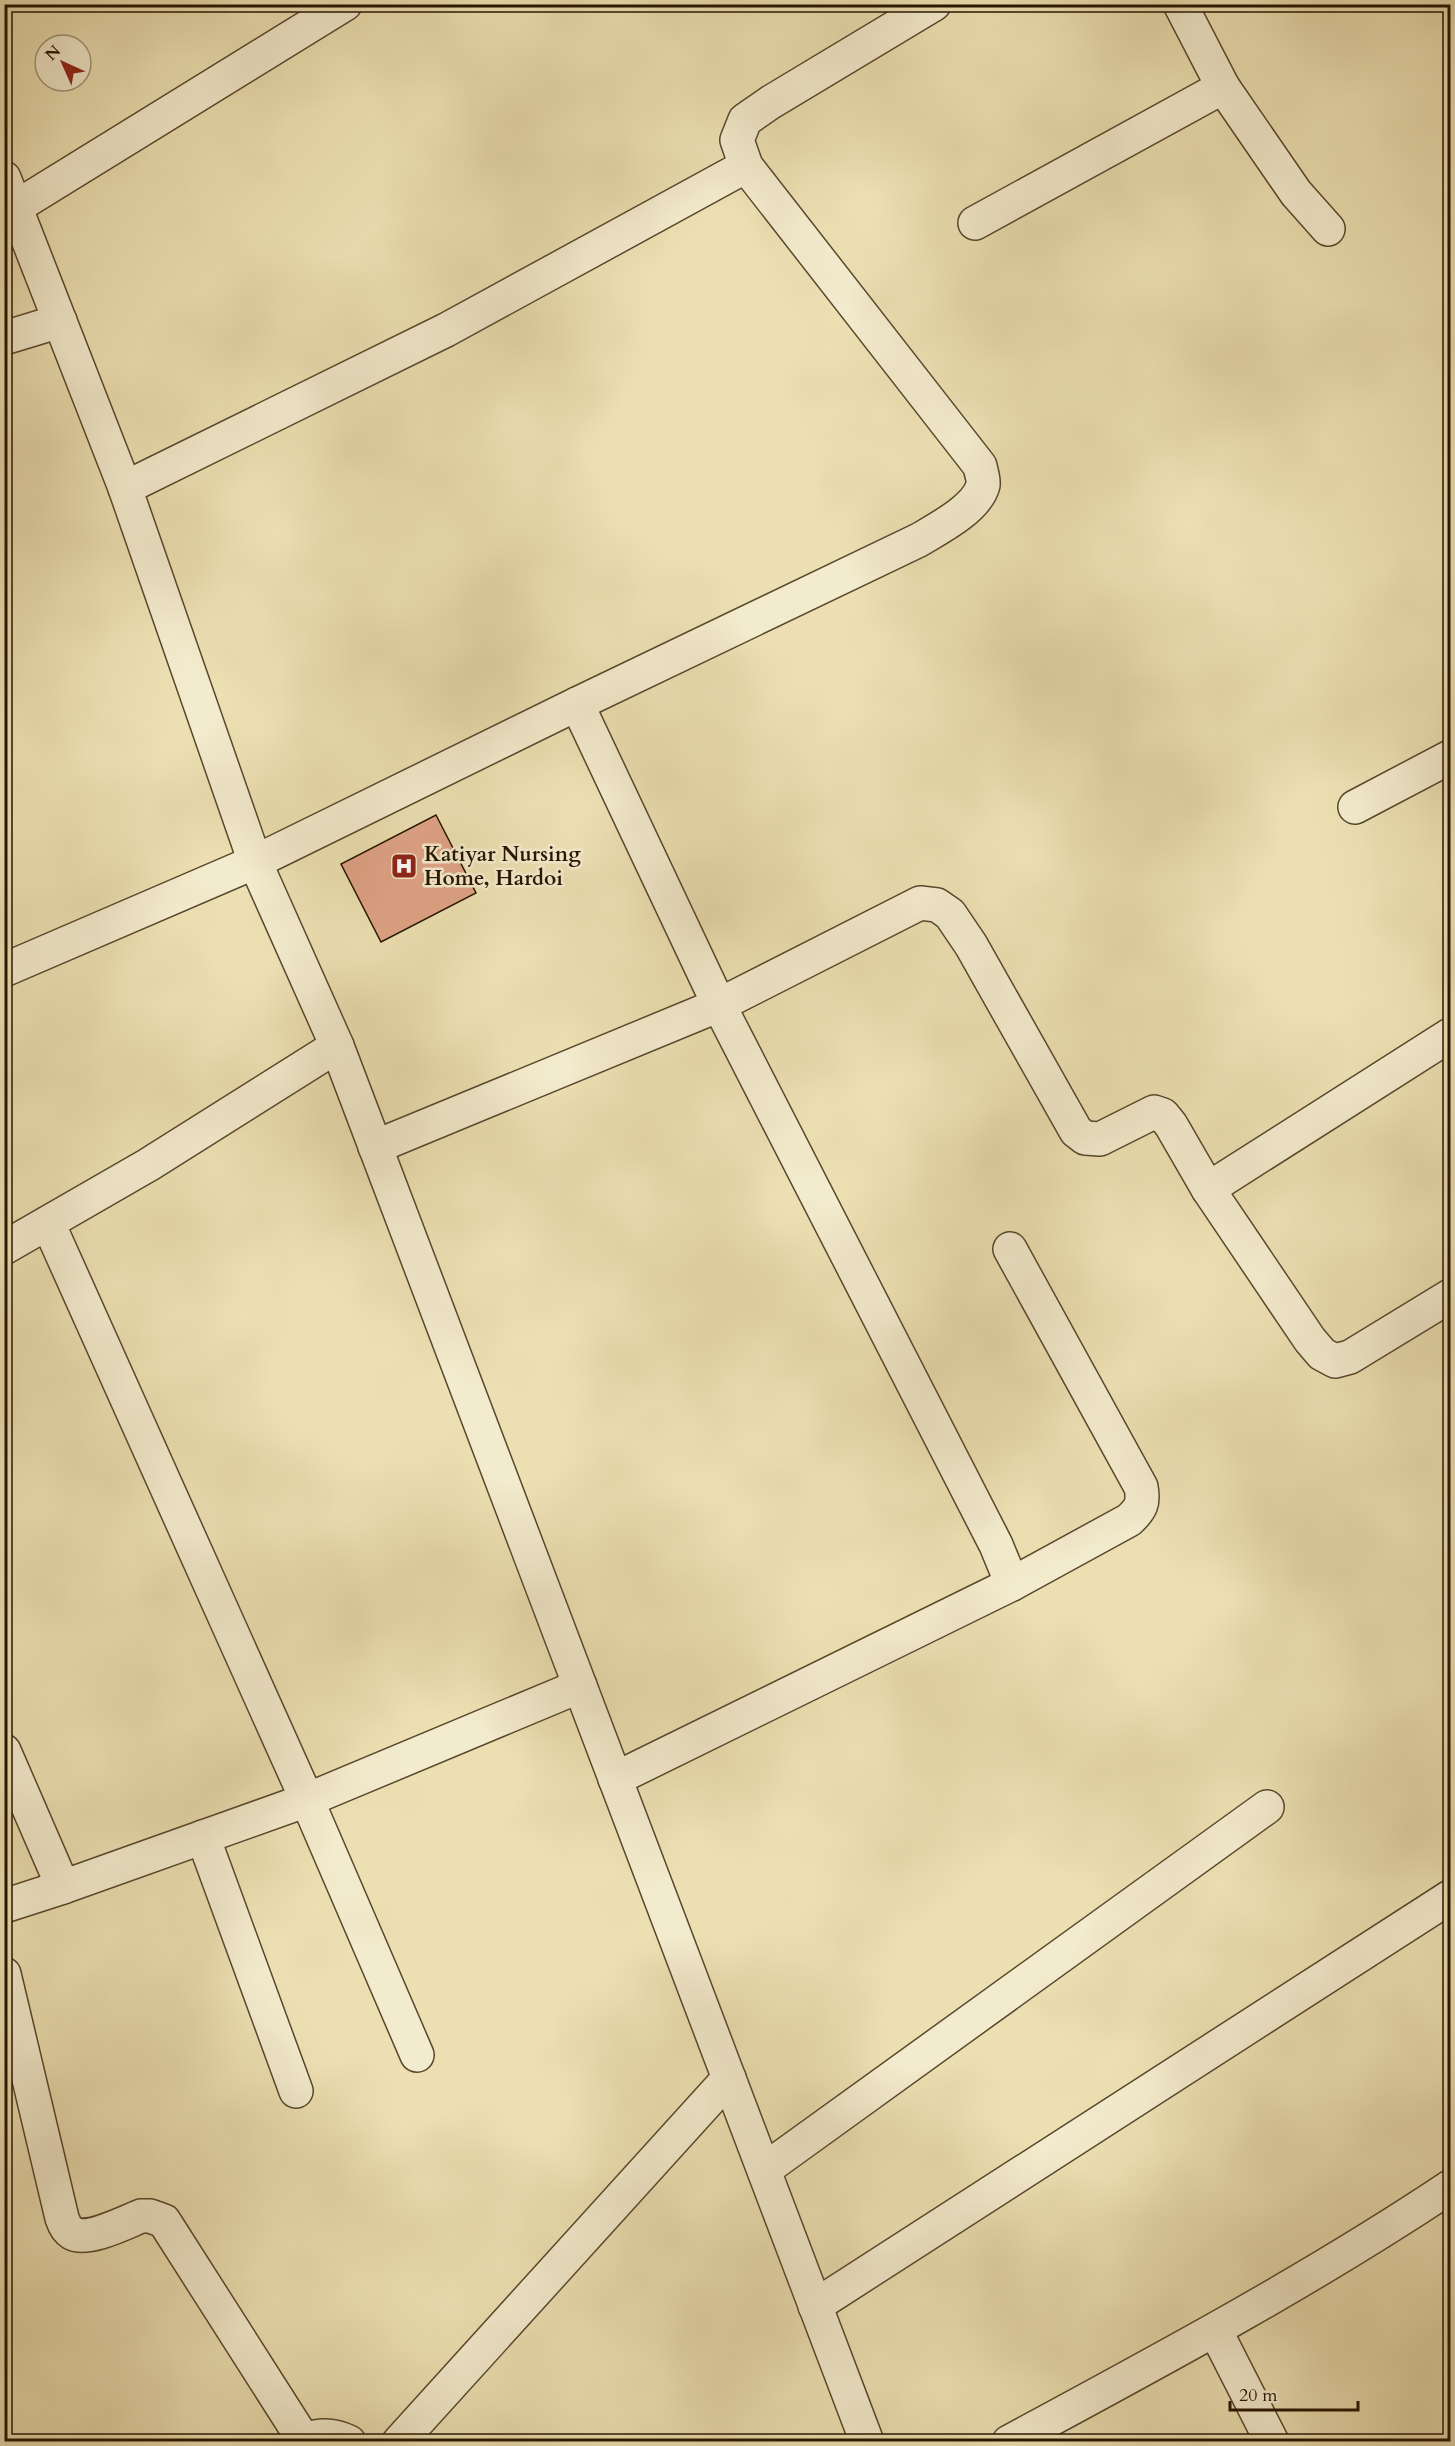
<svg xmlns="http://www.w3.org/2000/svg" width="1455" height="2446" viewBox="0 0 1455 2446" font-family="Cardo,serif">
  <rect width="100%" height="100%" fill="#ece0b2"/>
  <filter id="stains"><feTurbulence type="fractalNoise" baseFrequency=".00333" numOctaves="4"/><feColorMatrix values="0 0 0 0 .2 0 0 0 0 .09 0 0 0 0 .02 0 0 0 .5 -.17"/></filter>
  <radialGradient id="worn" r=".72"><stop offset=".6" stop-color="#630" stop-opacity="0"/><stop offset="1" stop-color="#630" stop-opacity=".3"/></radialGradient>
  <path fill="#dfa386" stroke="#261400" stroke-width="1.5" d="M436,815L476,893L381,942L341,864Z"/>
  <g fill="none" stroke-linecap="round" stroke-linejoin="round">
    <defs>
      <g id="minor">
        <path d="M1180,4L1223,87L1296,193L1328,229"/>
        <path d="M4,178L125,488L255,862L337,1046L867,2442"/>
        <path d="M16,207L345,4"/>
        <path d="M975,223L1223,87"/>
        <path d="M4,338L60,321"/>
        <path d="M125,488L446,330L746,166"/>
        <path d="M577,704L719,1005L996,1545L1012,1584"/>
        <path d="M1355,807L1450,757"/>
        <path d="M4,970L255,862L577,704L919,540C937,529 977,509 983,485C984,480 981,472 980,466L746,166L737,140L745,120L771,102L934,4"/>
        <path d="M375,1147L719,1005L920,903L937,905L950,914L971,945L1076,1131L1085,1138L1100,1139L1154,1112L1163,1115L1171,1125L1208,1189L1310,1340L1322,1354L1335,1361L1350,1357L1450,1296"/>
        <path d="M1208,1189L1450,1035"/>
        <path d="M48,1223L307,1800L417,2055"/>
        <path d="M4,1248L148,1165L337,1046"/>
        <path d="M4,1751L63,1887"/>
        <path d="M615,1779L1012,1584L1129,1520C1141,1509 1144,1503 1141,1487L1010,1249"/>
        <path d="M203,1837L296,2091"/>
        <path d="M4,1906L63,1887L307,1800L580,1686"/>
        <path d="M4,1974L62,2218C64,2224 67,2230 72,2233C87,2242 126,2222 141,2216H150L164,2221L303,2439"/>
        <path d="M764,2170L1267,1807"/>
        <path d="M815,2306L1450,1897"/>
        <path d="M1215,2330L1272,2442"/>
        <path d="M295,2442C315,2436 329,2432 349,2442"/>
        <path d="M399,2442L729,2078"/>
        <path d="M1009,2442C1159,2361 1309,2281 1450,2187"/>
      </g>
    </defs>
    <use href="#minor" stroke="#58472c" stroke-width="36"/>
    <use href="#minor" stroke="#f3ebcd" stroke-width="33"/>
  </g>
  <defs>
    <symbol id="hospital-square" viewBox="-11 -11 22 22"><rect x="-9" y="-9" width="18" height="18" rx="4" fill="#8f2418" stroke="#f3ebcd"/><path d="M-5-5h3v3.5h4V-5h3V5h-3V1.5h-4V5h-3Z" fill="#fff"/></symbol>
  </defs>
  <g fill-rule="evenodd">
    <use href="#hospital-square" x="389" y="851" width="30" height="30"/>
  </g>
  <g text-anchor="middle" stroke-width="5" stroke-linejoin="round" paint-order="stroke">
    <g font-size="21" font-weight="bold" fill="#261400" stroke="#f3ebcd" text-anchor="start">
      <text x="424" y="861">Katiyar Nursing<tspan x="424" dy="24">Home, Hardoi</tspan></text>
    </g>
  </g>
  <rect width="1455" height="2446" fill="none" stroke="#ece0b2" stroke-width="24"/>
  <rect x="6" y="6" width="1443" height="2434" fill="none" stroke="#261400" stroke-width="3"/>
  <rect x="12" y="12" width="1431" height="2422" fill="none" stroke="#261400" stroke-width="1.5"/>
  <g transform="translate(63 63) rotate(315)"><circle r="28" fill="#f3ebcd" stroke="#a1957b" stroke-width="1.5"/>
  <path d="M0-4.5L10 22L0 15L-10 22Z" fill="#8f2418"/>
  <text y="-9" font-size="16" font-weight="bold" text-anchor="middle" fill="#261400">N</text>
  </g>
  <path d="M1230 2401v9h128v-9" fill="none" stroke="#261400" stroke-width="3"/>
  <text x="1239" y="2401" font-size="18" fill="#261400" stroke="#f3ebcd" stroke-width="4.5" paint-order="stroke">20 m</text>
  <rect width="100%" height="100%" filter="url(#stains)"/>
  <rect width="100%" height="100%" fill="url(#worn)"/>
</svg>
